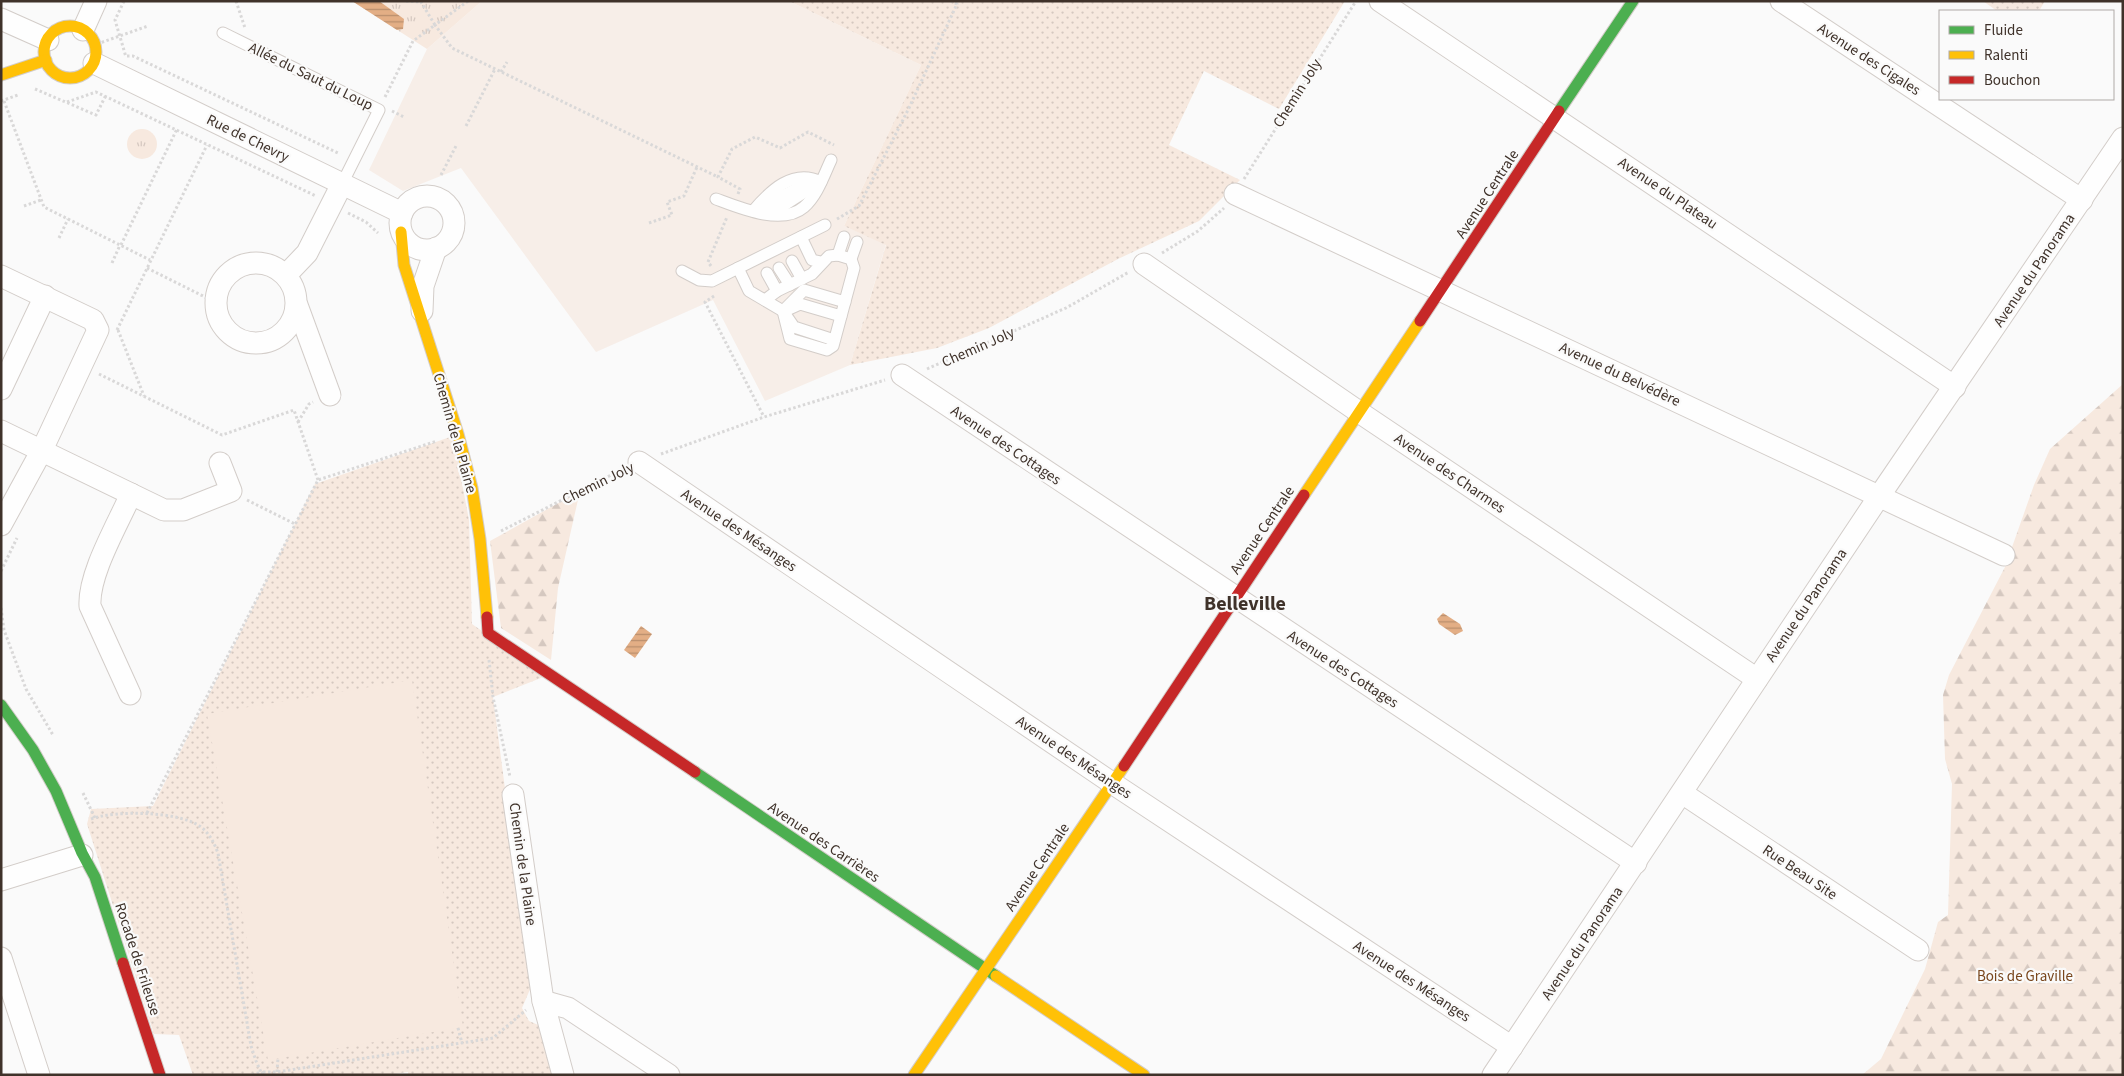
<svg xmlns="http://www.w3.org/2000/svg" width="2124" height="1076" viewBox="0 0 2124 1076" font-family="'Source Sans 3',sans-serif">
  <defs>
    <pattern id="grass-dots" width="8" height="8" patternUnits="userSpaceOnUse" patternTransform="scale(1.25)"><rect width="8" height="8" fill="#f7e9df"/><path d="M2 2h.1M6 6h.1" fill="none" stroke="#d5c8c0" stroke-width="1.8" stroke-linecap="round"/></pattern>
    <pattern id="forest-firs" width="22" height="20" patternUnits="userSpaceOnUse" patternTransform="scale(1.25)"><rect width="22" height="20" fill="#f7e9df"/><path d="M5 1l3.5 6h-7zM16 11l3.5 6h-7z" fill="#d5c8c0"/></pattern>
    <pattern id="park-tufts" width="24" height="20" patternUnits="userSpaceOnUse" patternTransform="scale(1.25)"><rect width="24" height="20" fill="#f7e9df"/><path d="M3 7l-1-3M5 7V3M7 7l1-3M15 17l-1-3M17 17v-4M19 17l1-3" fill="none" stroke="#d5c8c0"/></pattern>
    <pattern id="water-rules" width="6" height="5" patternUnits="userSpaceOnUse" patternTransform="scale(1.25)"><rect width="6" height="5" fill="#e3ae85"/><path d="M0 2.5h6" fill="none" stroke="#b98e6d"/></pattern>
  </defs>
  <rect width="100%" height="100%" fill="#fafafa"/>
  <path fill="#f7eee8" d="M482,1H789L921,65L844,226L886,244L850,365L765,401L713,300L596,352L461,168L403,191L369,170L427,49Z"/>
  <g fill="url(#grass-dots)">
    <path d="M789,1H1345L1279,109L1204,71L1169,145L1240,180L1199,221L1118,259L989,328L937,348L850,365L886,245L844,226L921,65Z"/>
    <path d="M1983,1H2045L2039,11H1997Z"/>
    <path d="M453,436L469,520L472,624L546,676L493,697L531,987L522,1008L529,1021L543,1027L558,1075H408V1072L386,1075H193L179,1035L154,1034L87,824L91,809L153,806L315,484Z"/>
  </g>
  <g fill="url(#forest-firs)">
    <path d="M2123,384V1075H1862L1881,1059L1925,969L1938,922L1948,915L1952,784L1945,759L1943,695L1949,675L2005,567L2034,485L2050,449Z"/>
    <path d="M580,491L558,588L551,660L501,628L490,541Z"/>
  </g>
  <g fill="url(#park-tufts)">
    <path d="M352,1H482L427,49Z"/>
    <circle cx="142" cy="144" r="15"/>
  </g>
  <path fill="#f7e9df" d="M412,680L463,1027L268,1060L207,714Z"/>
  <g fill="url(#water-rules)">
    <path d="M352,1H379L404,19L403,29L397,30Z"/>
    <path d="M1443,613L1460,624L1463,631L1455,635L1439,624L1437,619Z"/>
    <path d="M641,626L652,634L635,658L624,650Z"/>
  </g>
  <g fill="none" stroke-linecap="round" stroke-linejoin="round">
    <defs>
      <g id="lane">
        <path d="M223,33L379,110L342,184"/>
        <path d="M716,199C740,208 782,226 804,207C817,196 824,175 831,160"/>
        <path d="M765,205L804,185L816,182"/>
        <path d="M760,210L783,206L817,184"/>
        <path d="M753,211C770,191 793,168 821,182"/>
        <path d="M801,237L812,260L821,262"/>
        <path d="M838,255L844,237"/>
        <path d="M851,259L857,242"/>
        <path d="M792,261L802,279"/>
        <path d="M738,268L749,291L783,311L794,327L834,340"/>
        <path d="M779,268L790,285"/>
        <path d="M682,271L699,280L712,281L825,225"/>
        <path d="M767,273L777,291"/>
        <path d="M765,300L777,291L812,274L829,256L838,255L851,259L854,268L833,346L827,350L790,339L783,311"/>
        <path d="M789,309L800,304L841,316"/>
        <path d="M783,311L804,290L845,302"/>
      </g>
      <g id="street">
        <path d="M1380,1L1955,387"/>
        <path d="M1781,1L2082,200"/>
        <path d="M1,19L48,40"/>
        <path d="M83,30L96,1"/>
        <path d="M94,63L402,213"/>
        <path d="M1235,194L2004,555"/>
        <circle cx="427" cy="223" r="27"/>
        <circle cx="256" cy="303" r="40"/>
        <path d="M1144,264L1359,412L1757,679"/>
        <path d="M286,275L307,253L342,184"/>
        <path d="M1,276L93,320L98,330L42,450L1,525"/>
        <path d="M297,305L330,395"/>
        <path d="M422,311L423,286L436,248"/>
        <path d="M902,375L1636,863"/>
        <path d="M1,389L45,296"/>
        <path d="M1,431L164,510H183L231,491L220,463"/>
        <path d="M639,462L1112,783L1512,1047"/>
        <path d="M130,694L90,606C88,574 118,524 131,494"/>
        <path d="M1682,793L1918,950"/>
        <path d="M513,795L543,1001L563,1075"/>
        <path d="M1,880L82,855"/>
        <path d="M1,958L39,1075"/>
        <path d="M543,1001L568,1008L669,1075"/>
        <path d="M1493,1075L1880,495L2123,138"/>
      </g>
      <g id="fast">
        <path d="M1559,111L1633,1"/>
        <path d="M1,705L33,750L56,791L82,853L95,877L123,963"/>
        <path d="M695,772L996,976"/>
      </g>
      <g id="slow">
        <circle cx="70" cy="52" r="26"/>
        <path d="M1,75L46,60"/>
        <path d="M401,232L404,265L458,434L472,488L480,539L487,617"/>
        <path d="M1304,495L1420,321"/>
        <path d="M996,976L1144,1075"/>
        <path d="M914,1075L1124,766"/>
      </g>
      <g id="jam">
        <path d="M1420,321L1559,111"/>
        <path d="M487,617L488,633L695,772"/>
        <path d="M1124,766L1304,495"/>
        <path d="M123,963L160,1075"/>
      </g>
    </defs>
    <use href="#lane" stroke="#d3cdc9" stroke-width="13"/>
    <use href="#street" stroke="#d3cdc9" stroke-width="23"/>
    <use href="#fast" stroke="#d3cdc9" stroke-width="13"/>
    <use href="#slow" stroke="#d3cdc9" stroke-width="13"/>
    <use href="#jam" stroke="#d3cdc9" stroke-width="13"/>
    <g stroke="#d9d8d8" stroke-width="3" stroke-dasharray="2.5 2.5" stroke-linecap="butt">
      <path d="M124,1L115,20L126,57"/>
      <path d="M236,1L245,28"/>
      <path d="M406,1L421,2"/>
      <path d="M468,1L435,25L452,48L718,177"/>
      <path d="M97,44L148,26"/>
      <path d="M127,56H133L338,153"/>
      <path d="M501,72L507,62"/>
      <path d="M35,89L96,115L106,95"/>
      <path d="M385,97L413,41L435,25L421,2"/>
      <path d="M1,101L18,95"/>
      <path d="M4,101L44,207L150,260"/>
      <path d="M67,102L96,92L316,196"/>
      <path d="M392,111L404,117"/>
      <path d="M466,126L495,69"/>
      <path d="M441,175L456,146"/>
      <path d="M1244,179L1356,1"/>
      <path d="M738,194L740,189L718,177L732,149L755,137L780,148L808,132L834,145"/>
      <path d="M24,206L41,200"/>
      <path d="M348,213L366,222L378,233"/>
      <path d="M837,219L859,206L909,108L957,4L951,1"/>
      <path d="M649,223L672,215L667,202L684,196L697,167"/>
      <path d="M59,238L68,219"/>
      <path d="M121,245L177,129"/>
      <path d="M1162,253L1198,231L1224,208"/>
      <path d="M112,263L120,245"/>
      <path d="M711,266L708,262L727,217"/>
      <path d="M147,268L205,297L216,306"/>
      <path d="M714,296L705,302L764,417"/>
      <path d="M117,330L207,145"/>
      <path d="M118,330L144,396"/>
      <path d="M927,369L1066,308L1129,272"/>
      <path d="M99,374L222,435L294,410L318,480"/>
      <path d="M298,422L309,404L313,402"/>
      <path d="M661,454L764,417L885,380"/>
      <path d="M247,500L295,524"/>
      <path d="M501,531L623,469"/>
      <path d="M1,571L17,538"/>
      <path d="M1,608L4,630L26,689L53,735"/>
      <path d="M489,660L493,697L510,777"/>
      <path d="M83,793L95,818"/>
      <path d="M147,813L318,480L437,441"/>
      <path d="M91,819C115,810 180,811 201,827C210,834 214,843 218,853L251,1046L256,1061L261,1072H277L493,1038L526,1010"/>
      <path d="M458,1028L462,1043"/>
      <path d="M277,1072L278,1058"/>
      <path d="M252,1075L261,1072L264,1075"/>
    </g>
    <use href="#lane" stroke="#fefefe" stroke-width="11"/>
    <use href="#street" stroke="#fefefe" stroke-width="21"/>
    <use href="#fast" stroke="#4caf50" stroke-width="11"/>
    <use href="#slow" stroke="#ffc107" stroke-width="11"/>
    <use href="#jam" stroke="#c62828" stroke-width="11"/>
  </g>
  <g text-anchor="middle" stroke-width="4.5" stroke-linejoin="round" paint-order="stroke">
    <g font-size="15" fill="#3f322a" stroke="#fafafa">
      <text transform="translate(1869 59) rotate(33)" y="5">Avenue des Cigales</text>
      <text transform="translate(311 76) rotate(26)" y="5">Allée du Saut du Loup</text>
      <text transform="translate(1297 93) rotate(-58)" y="5">Chemin Joly</text>
      <text transform="translate(248 138) rotate(26)" y="5">Rue de Chevry</text>
      <text transform="translate(1668 193) rotate(34)" y="5">Avenue du Plateau</text>
      <text transform="translate(1487 194) rotate(-57)" y="5">Avenue Centrale</text>
      <text transform="translate(2034 270) rotate(-56)" y="5">Avenue du Panorama</text>
      <text transform="translate(978 347) rotate(-24)" y="5">Chemin Joly</text>
      <text transform="translate(1620 374) rotate(25)" y="5">Avenue du Belvédère</text>
      <text transform="translate(455 433) rotate(74)" y="5">Chemin de la Plaine</text>
      <text transform="translate(1006 445) rotate(34)" y="5">Avenue des Cottages</text>
      <text transform="translate(1450 473) rotate(34)" y="5">Avenue des Charmes</text>
      <text transform="translate(598 483) rotate(-26)" y="5">Chemin Joly</text>
      <text transform="translate(739 530) rotate(34)" y="5">Avenue des Mésanges</text>
      <text transform="translate(1262 530) rotate(-56)" y="5">Avenue Centrale</text>
      <text transform="translate(1806 605) rotate(-56)" y="5">Avenue du Panorama</text>
      <text transform="translate(1343 669) rotate(33)" y="5">Avenue des Cottages</text>
      <text transform="translate(1074 757) rotate(34)" y="5">Avenue des Mésanges</text>
      <text transform="translate(824 842) rotate(34)" y="5">Avenue des Carrières</text>
      <text transform="translate(523 864) rotate(82)" y="5">Chemin de la Plaine</text>
      <text transform="translate(1037 867) rotate(-56)" y="5">Avenue Centrale</text>
      <text transform="translate(1800 872) rotate(34)" y="5">Rue Beau Site</text>
      <text transform="translate(1582 943) rotate(-56)" y="5">Avenue du Panorama</text>
      <text transform="translate(138 959) rotate(72)" y="5">Rocade de Frileuse</text>
      <text transform="translate(1412 981) rotate(33)" y="5">Avenue des Mésanges</text>
    </g>
    <g font-size="15" fill="#79461c" stroke="#fafafa">
      <text x="2025" y="981">Bois de Graville</text>
    </g>
    <g font-size="20" font-weight="bold" fill="#3f322a" stroke="#fafafa">
      <text x="1245" y="610">Belleville</text>
    </g>
  </g>
  <rect width="2124" height="1076" fill="none" stroke="#3f322a" stroke-width="5"/>
  <rect x="1939" y="10" width="175" height="90" fill="#fafafa" stroke="#afaaa7"/>
  <rect x="1949" y="26" width="25" height="8" fill="#4caf50" stroke="#afaaa7"/>
  <text x="1984" y="35" font-size="15" fill="#3f322a">Fluide</text>
  <rect x="1949" y="51" width="25" height="8" fill="#ffc107" stroke="#afaaa7"/>
  <text x="1984" y="60" font-size="15" fill="#3f322a">Ralenti</text>
  <rect x="1949" y="76" width="25" height="8" fill="#c62828" stroke="#afaaa7"/>
  <text x="1984" y="85" font-size="15" fill="#3f322a">Bouchon</text>
</svg>
